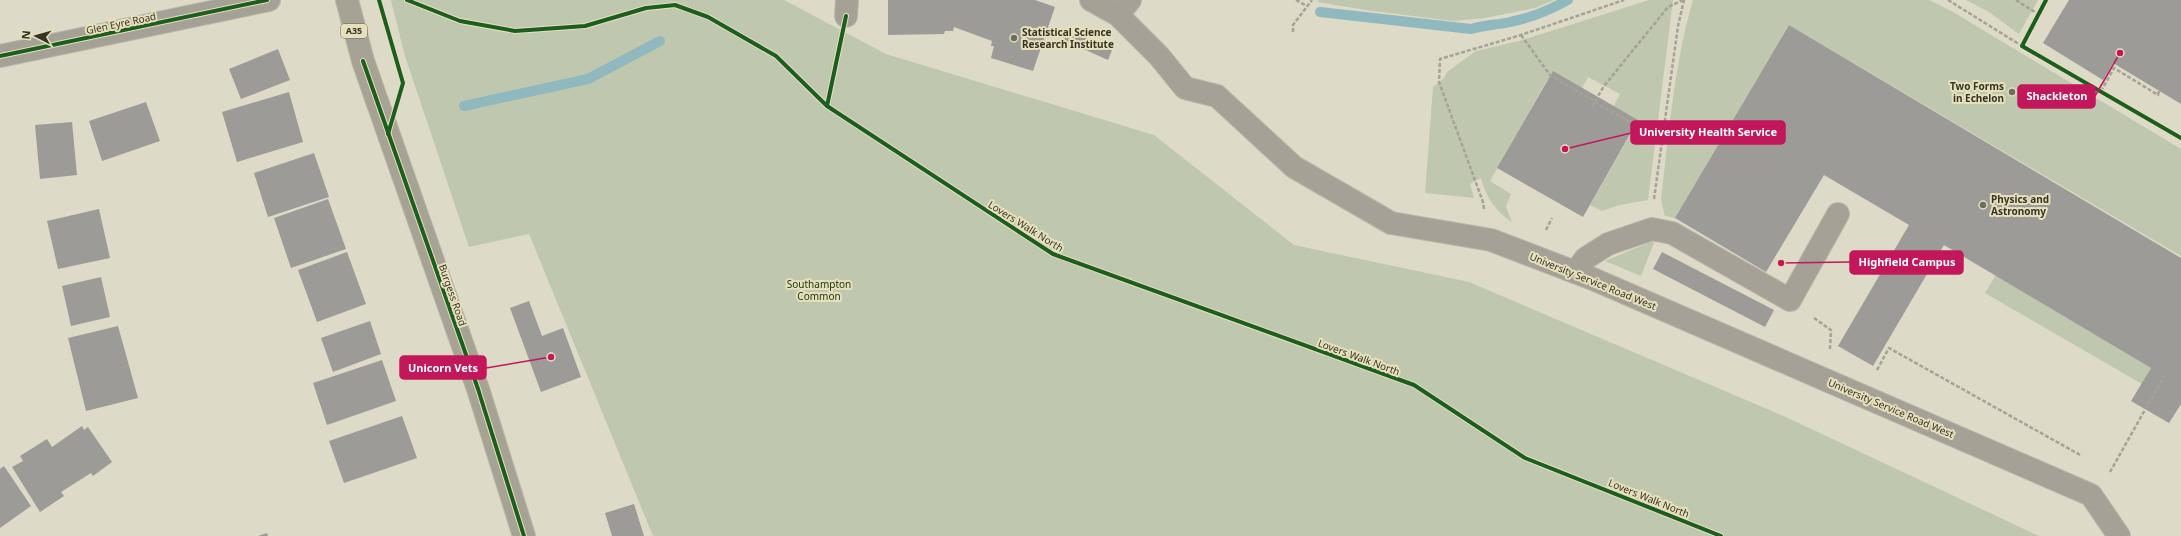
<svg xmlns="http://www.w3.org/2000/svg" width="2181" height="536" viewBox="0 0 2181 536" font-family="'Noto Sans',sans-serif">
  <rect width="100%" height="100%" fill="#dddac7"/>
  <g fill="#bfc8ae">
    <path d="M391,0H784L886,54L1154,135L1294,245L1469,282L1788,418L2039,536H653L529,234L469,247L405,56Z"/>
    <path d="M1319,0H1554L1535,8L1485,18L1454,21L1372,11L1317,2Z"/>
    <path d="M1649,0H1673L1648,200L1620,205L1602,211L1590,205L1633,130L1609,115L1620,94L1588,77L1577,97L1547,80L1490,181L1511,194L1506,207L1512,222C1495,211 1486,197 1481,178L1470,184L1474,198L1425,193L1433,87L1444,78L1447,72L1476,51L1519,41Z"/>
    <path d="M1693,0H1929L1953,12L2181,149V256L1789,25L1675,218L1665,216L1661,200C1669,133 1674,65 1693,0Z"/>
    <path d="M1966,0H2038L2019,34L1989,12Z"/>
    <path d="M1655,240L1641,276L1605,261Z"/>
    <path d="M1996,275L2151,368L2142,384L1985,293Z"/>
  </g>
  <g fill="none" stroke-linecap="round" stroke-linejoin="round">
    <g stroke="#8fb8bf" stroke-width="10">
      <path d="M1320,12L1471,29C1484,25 1497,25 1510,22C1531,18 1550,10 1568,0"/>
      <path d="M464,106L588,79L660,41"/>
    </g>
  </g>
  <g fill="#9d9b98">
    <path d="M888,0H1035L1055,7L1033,71L991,58L994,46H991L992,41L954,27L953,31H945L944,34L888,35Z"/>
    <path d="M2069,0H2181V104L2113,63L2103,80L2043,43Z"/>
    <path d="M1789,25L2181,258V404L2169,423L2131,401L2151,368L1944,245L1873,366L1838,346L1909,225L1824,175L1766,272L1675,218Z"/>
    <path d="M1065,29L1112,50L1108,60L1061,39Z"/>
    <path d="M278,49L290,80L241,99L229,69Z"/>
    <path d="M1553,71L1638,120L1583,217L1497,168Z"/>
    <path d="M289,92L303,142L237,162L222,112Z"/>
    <path d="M146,102L160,141L102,161L89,121Z"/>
    <path d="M72,122L77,175L40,179L35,125Z"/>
    <path d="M314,153L329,197L268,217L254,173Z"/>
    <path d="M328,199L346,249L291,268L274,218Z"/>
    <path d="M99,209L110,258L58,269L47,221Z"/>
    <path d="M347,252L366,304L317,322L298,270Z"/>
    <path d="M1662,252L1774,310L1765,327L1653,269Z"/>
    <path d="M101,277L110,317L71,326L62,286Z"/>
    <path d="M529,301L542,336L563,328L581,377L541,392L510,308Z"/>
    <path d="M370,321L381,354L333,372L321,338Z"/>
    <path d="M118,326L138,398L86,411L68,338Z"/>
    <path d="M382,360L396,401L327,425L313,383Z"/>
    <path d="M402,416L417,458L344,483L329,441Z"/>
    <path d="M82,426L84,430L88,427L112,462L93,476L91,473L61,492L64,496L40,512L12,467L23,461L20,456L47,439L54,450L52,447Z"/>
    <path d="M4,466L31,506L0,528V469Z"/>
    <path d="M634,504L644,536H612L605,513Z"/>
    <path d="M267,533L268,536H258Z"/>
  </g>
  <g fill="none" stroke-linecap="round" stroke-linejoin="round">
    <defs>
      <g id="minor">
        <path d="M1091,0L1118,15L1159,56L1185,88L1217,96L1294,167L1391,223L1491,240L1593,279L2091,495L2119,536"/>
        <path d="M1118,15L1130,0"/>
        <path d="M846,16L847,0"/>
        <path d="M0,56L269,0"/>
        <path d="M1575,272L1586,258L1608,244L1652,229L1672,233L1790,300L1838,214"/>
      </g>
      <path id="major" d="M347,0L363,61L478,389L524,536"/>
    </defs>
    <use href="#minor" stroke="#bab7a8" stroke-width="24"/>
    <use href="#major" stroke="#bab7a8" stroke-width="24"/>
    <g stroke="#a5a297" stroke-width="2.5" stroke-dasharray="4 2" stroke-linecap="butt">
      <path d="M1296,0L1307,6"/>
      <path d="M1948,0L2022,46"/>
      <path d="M2016,0L2038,14"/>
      <path d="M1293,32V25L1312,0"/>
      <path d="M1521,35L1550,75L1662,141"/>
      <path d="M2101,91L2114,68L2158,95L2159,91"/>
      <path d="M1592,106L1604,86L1668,7L1683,0"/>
      <path d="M1654,199L1678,26L1684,0"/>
      <path d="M1484,209L1483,202L1439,82L1440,59L1521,35L1624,0"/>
      <path d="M1546,230L1552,218"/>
      <path d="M1814,318L1831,330L1830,349"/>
      <path d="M1877,370L1889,348L2082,456"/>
      <path d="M2110,472L2164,376"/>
    </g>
    <use href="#minor" stroke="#a5a197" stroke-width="22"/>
    <use href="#major" stroke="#a6a395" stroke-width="22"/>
    <defs>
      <g id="cycleway">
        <path d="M379,0L403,83L388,134"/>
        <path d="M407,0L460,21L515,31L585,26L646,8L675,5L708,17L776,56L827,106L1053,254L1414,385L1525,458L1721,536"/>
        <path d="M2046,0L2022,46L2181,138"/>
        <path d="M0,56L267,0"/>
        <path d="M363,61L478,389L524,536"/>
        <path d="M827,106L846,16"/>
      </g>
    </defs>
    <use href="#cycleway" stroke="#e7e0bd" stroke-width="6"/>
    <use href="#cycleway" stroke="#1b5e20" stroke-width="4"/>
  </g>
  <g fill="#706d5e" stroke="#e7e0bd" stroke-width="1.5">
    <circle cx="1014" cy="38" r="4"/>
    <circle cx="2012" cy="92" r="4"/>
    <circle cx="1983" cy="205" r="4"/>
  </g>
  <g text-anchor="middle" stroke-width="4" stroke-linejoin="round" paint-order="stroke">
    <rect fill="#e7e0bd" stroke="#6a6753" stroke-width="1" x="341" y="24" width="26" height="14" rx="3"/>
    <g font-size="9" font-weight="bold" fill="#353325">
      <text x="354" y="34">A35</text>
    </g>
    <g font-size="10" fill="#353325" stroke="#e7e0bd">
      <text transform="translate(121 23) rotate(-12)" y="4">Glen Eyre Road</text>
      <text transform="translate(1026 226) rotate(32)" y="4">Lovers Walk North</text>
      <text transform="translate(1593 281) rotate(22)" y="4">University Service Road West</text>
      <text transform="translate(453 295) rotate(71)" y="4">Burgess Road</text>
      <text transform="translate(1359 357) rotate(20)" y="4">Lovers Walk North</text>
      <text transform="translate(1891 408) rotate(23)" y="4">University Service Road West</text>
      <text transform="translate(1649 498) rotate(22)" y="4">Lovers Walk North</text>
    </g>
    <g font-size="10" font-weight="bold" fill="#353325" stroke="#e7e0bd" text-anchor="start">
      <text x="1022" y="36">Statistical Science<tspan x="1022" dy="12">Research Institute</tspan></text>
      <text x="2004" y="90" text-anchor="end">Two Forms<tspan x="2004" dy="12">in Echelon</tspan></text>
      <text x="1991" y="203">Physics and<tspan x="1991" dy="12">Astronomy</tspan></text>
    </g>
    <g font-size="10" fill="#1a3303" stroke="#e7e0bd">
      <text x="819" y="288">Southampton<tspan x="819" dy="12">Common</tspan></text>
    </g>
  </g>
  <path fill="none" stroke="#c2185b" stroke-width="1.5" d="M2120 53L2095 96M1565 149L1631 133M1781 263L1850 262M551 357L486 368"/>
  <g fill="#c2185b" stroke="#e7e0bd" stroke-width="1.5">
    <circle cx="2120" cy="53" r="4"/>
    <circle cx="1565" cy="149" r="4"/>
    <circle cx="1781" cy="263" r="4"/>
    <circle cx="551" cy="357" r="4"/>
  </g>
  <g fill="#c2185b" stroke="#c2185b" stroke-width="1.5">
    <rect x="2018" y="85" width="77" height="23" rx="4"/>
    <rect x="1631" y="121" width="154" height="23" rx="4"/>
    <rect x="1850" y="251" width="113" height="23" rx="4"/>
    <rect x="400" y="356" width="86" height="23" rx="4"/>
  </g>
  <g font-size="11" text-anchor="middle" font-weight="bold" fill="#fff">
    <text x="2057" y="100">Shackleton</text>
    <text x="1708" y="136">University Health Service</text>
    <text x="1907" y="266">Highfield Campus</text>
    <text x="443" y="372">Unicorn Vets</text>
  </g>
  <g transform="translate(36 36) rotate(276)" stroke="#e7e0bd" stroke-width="3" paint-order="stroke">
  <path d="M0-3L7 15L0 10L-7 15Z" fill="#353325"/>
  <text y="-6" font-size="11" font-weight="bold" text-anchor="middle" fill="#353325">N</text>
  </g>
</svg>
